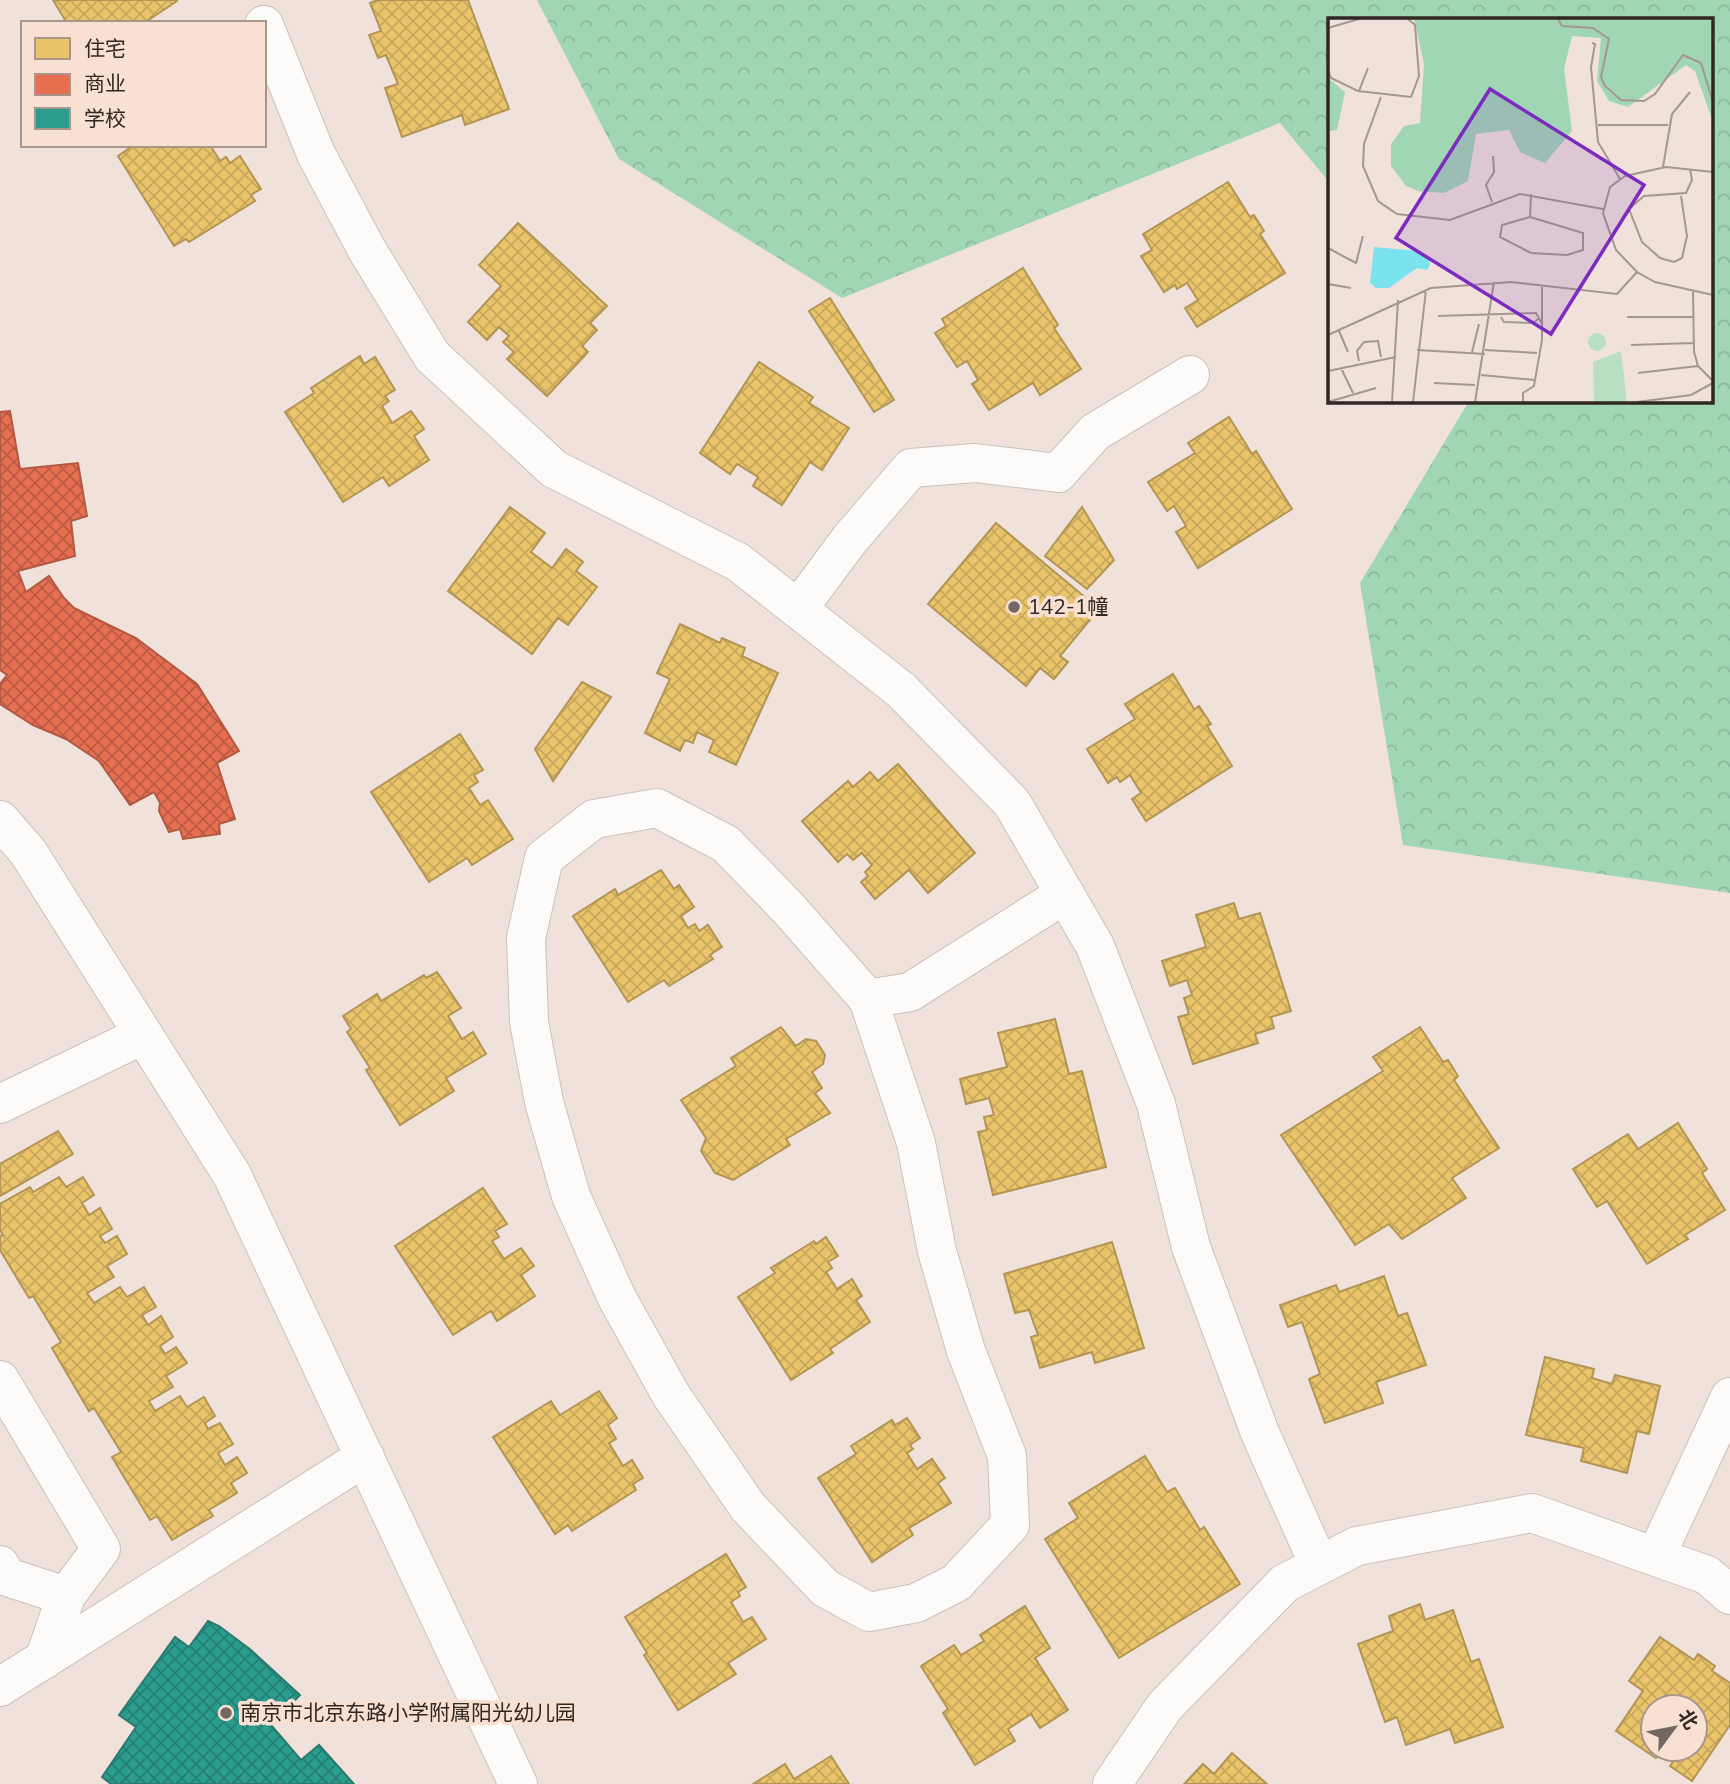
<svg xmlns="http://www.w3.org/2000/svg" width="1730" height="1784" viewBox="0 0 1730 1784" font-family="Mulish,'Noto Sans SC',sans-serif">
  <defs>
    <pattern id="forest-crowns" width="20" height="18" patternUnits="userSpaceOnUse" patternTransform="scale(1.75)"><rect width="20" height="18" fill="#a1d6b4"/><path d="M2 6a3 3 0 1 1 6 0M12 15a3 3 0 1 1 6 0" fill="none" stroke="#8bb89a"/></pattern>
    <pattern id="homes-cross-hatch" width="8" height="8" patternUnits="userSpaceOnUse" patternTransform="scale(1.75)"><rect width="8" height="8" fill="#e9c46a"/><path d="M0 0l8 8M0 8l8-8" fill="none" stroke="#c8a85c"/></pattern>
    <pattern id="shops-cross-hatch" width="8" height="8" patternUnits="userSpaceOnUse" patternTransform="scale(1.75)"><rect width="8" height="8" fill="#e76f51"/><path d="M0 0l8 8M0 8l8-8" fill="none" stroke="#bc5b43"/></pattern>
    <pattern id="schools-cross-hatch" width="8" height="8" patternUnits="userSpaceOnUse" patternTransform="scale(1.75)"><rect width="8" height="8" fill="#2a9d8f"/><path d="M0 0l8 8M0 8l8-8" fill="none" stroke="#248074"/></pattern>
  </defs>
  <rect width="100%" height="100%" fill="#f0e2da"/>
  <path fill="url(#forest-crowns)" d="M537,0H1730V893L1403,845L1360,583L1469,401H1711V19H1329V182L1280,123L842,298L619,159Z"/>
  <g fill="url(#homes-cross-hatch)" stroke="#b29554" stroke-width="2">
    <path d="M53,0H177V1L144,23H67Z"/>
    <path d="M377,0H468L509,109L465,125L462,115L402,137L385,88L398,84L386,55L378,58L369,35L381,31L370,3Z"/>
    <path d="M134,145H210L220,161L226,157L230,163L240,156L261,189L251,195L255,201L189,242L186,239L174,246L118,156Z"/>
    <path d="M1228,182L1250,217L1254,215L1264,231L1260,234L1285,273L1197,327L1185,308L1198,300L1187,283L1177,289L1175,285L1164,292L1141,256L1152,250L1143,234Z"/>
    <path d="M518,223L607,306L590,323L597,330L582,346L588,352L547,396L507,359L514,352L503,342L509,336L499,327L487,340L468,322L501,286L479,265Z"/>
    <path d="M1023,268L1058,325L1054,328L1081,369L1040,395L1033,383L989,410L972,384L978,380L967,361L957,367L935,333L946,326L942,319Z"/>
    <path d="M830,298L894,400L874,412L809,311Z"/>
    <path d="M360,356L364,364L375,357L395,390L385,396L389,401L382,406L392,423L411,411L424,429L414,436L429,460L389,486L383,477L343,502L285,412L314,393L311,388Z"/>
    <path d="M759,362L813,397L809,403L849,428L822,470L810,462L782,505L753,486L758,477L737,464L730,474L700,453Z"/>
    <path d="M1229,417L1252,454L1256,451L1292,509L1198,568L1176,532L1186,526L1174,506L1167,511L1148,482L1195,453L1188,443Z"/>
    <path d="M510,507L545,533L531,552L552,568L566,549L583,562L576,571L597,587L568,625L558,618L532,654L448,591Z"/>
    <path d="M1082,507L1114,560L1087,589L1045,556Z"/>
    <path d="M996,523L1099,609L1060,656L1068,662L1054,679L1040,668L1026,686L928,604Z"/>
    <path d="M680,624L720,643L722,638L745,648L742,656L778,673L736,765L709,752L714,740L697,732L693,743L685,740L680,751L645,733L670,679L657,673Z"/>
    <path d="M1173,674L1194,709L1199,706L1211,724L1207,726L1232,766L1146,821L1132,799L1141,793L1130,775L1120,782L1117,777L1108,783L1087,749L1135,719L1125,704Z"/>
    <path d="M582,682L611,697L553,781L535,749Z"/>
    <path d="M460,734L483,770L474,775L478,782L469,788L480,805L488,800L513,839L472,865L467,858L429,882L371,792Z"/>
    <path d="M898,764L975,853L928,893L909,870L875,899L861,882L868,876L865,872L872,865L862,853L853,860L847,854L838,862L802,821L848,781L853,787L870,772L878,781Z"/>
    <path d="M661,870L674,889L679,885L694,907L681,916L688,928L695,924L699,931L708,925L722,947L710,955L713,959L669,986L664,980L628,1002L573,916L615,889L618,895Z"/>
    <path d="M1234,903L1239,919L1260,913L1291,1011L1271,1017L1274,1028L1255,1034L1258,1043L1193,1064L1178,1017L1189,1014L1184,998L1192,995L1187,980L1170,986L1162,961L1206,947L1196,915Z"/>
    <path d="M437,972L461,1008L448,1016L462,1039L473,1032L486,1054L446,1078L454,1091L400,1125L366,1070L370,1068L347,1032L351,1029L343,1016L377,994L381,1001L424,975L426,978Z"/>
    <path d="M1055,1019L1069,1074L1082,1071L1106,1167L993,1195L978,1132L987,1130L984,1117L994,1115L989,1098L966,1104L960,1079L1007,1067L998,1033Z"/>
    <path d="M781,1027L796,1046L806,1039L816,1041L825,1055L823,1064L812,1072L822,1088L815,1093L830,1113L786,1139L790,1145L733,1180L715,1173L701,1151L706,1138L681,1100L736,1066L731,1058Z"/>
    <path d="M1420,1027L1443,1062L1448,1060L1458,1076L1454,1080L1499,1148L1452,1178L1466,1198L1402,1239L1389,1224L1355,1245L1281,1135L1383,1071L1373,1057Z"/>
    <path d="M1678,1123L1707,1169L1702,1173L1725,1210L1685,1235L1688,1239L1647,1264L1607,1201L1597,1207L1573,1169L1628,1134L1638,1149Z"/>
    <path d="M58,1131L73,1154L0,1196V1164Z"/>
    <path d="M59,1177L66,1187L83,1177L94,1195L82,1203L89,1215L100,1208L112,1229L100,1236L105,1243L117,1236L127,1254L107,1266L114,1277L87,1293L94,1303L120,1287L127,1297L144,1287L156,1307L142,1315L148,1325L161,1316L173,1337L160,1346L165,1354L176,1347L187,1363L166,1376L173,1387L149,1401L155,1411L180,1396L187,1407L204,1397L215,1416L205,1423L208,1429L220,1423L233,1444L218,1453L225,1465L237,1457L247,1473L231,1483L237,1493L209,1510L213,1516L172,1540L157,1516L150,1520L112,1457L121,1452L94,1408L89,1411L52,1348L61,1342L33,1296L29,1298L0,1250V1236L3,1235L0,1230V1204L30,1187L33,1192Z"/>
    <path d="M483,1188L507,1224L495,1231L499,1237L492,1241L504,1259L521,1248L534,1266L521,1275L535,1296L497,1321L491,1311L453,1335L395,1246Z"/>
    <path d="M826,1237L838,1256L828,1262L832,1268L826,1272L837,1289L852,1279L862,1296L856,1300L870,1322L830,1349L833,1353L791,1380L738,1297L775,1273L771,1268L814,1241L816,1244Z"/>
    <path d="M1112,1242L1144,1348L1095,1363L1092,1352L1040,1368L1031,1337L1038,1335L1029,1310L1015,1313L1004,1274Z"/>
    <path d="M1384,1276L1398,1316L1407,1313L1426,1365L1376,1382L1383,1403L1325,1423L1309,1379L1320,1374L1302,1322L1288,1327L1280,1305L1336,1285L1339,1292Z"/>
    <path d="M1545,1357L1594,1369L1592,1378L1612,1384L1615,1375L1660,1386L1649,1434L1637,1431L1627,1473L1581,1461L1584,1448L1526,1435Z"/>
    <path d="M599,1391L617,1418L608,1425L616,1439L609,1443L623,1466L632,1460L643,1478L633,1484L636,1490L572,1531L568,1525L555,1534L493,1437L551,1401L560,1415Z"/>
    <path d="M907,1418L920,1438L910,1445L913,1449L907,1453L917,1469L932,1459L945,1478L938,1483L951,1503L909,1528L913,1535L872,1562L818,1478L856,1454L851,1446L892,1420L895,1425Z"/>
    <path d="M1145,1456L1167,1492L1175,1488L1200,1530L1204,1527L1240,1584L1119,1658L1045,1539L1078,1518L1069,1503Z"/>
    <path d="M726,1554L746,1587L738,1592L740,1596L731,1602L743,1622L752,1617L766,1639L728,1663L736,1674L678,1710L644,1655L647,1653L625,1617Z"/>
    <path d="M1420,1604L1425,1620L1453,1610L1471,1662L1479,1659L1503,1727L1455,1743L1450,1729L1406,1745L1397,1717L1385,1722L1358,1644L1393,1631L1389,1616Z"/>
    <path d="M1025,1606L1050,1648L1035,1658L1068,1710L1040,1728L1031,1714L1008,1729L1015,1741L975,1765L943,1713L948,1709L921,1666L954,1645L961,1655L984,1641L980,1635Z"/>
    <path d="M1660,1637L1694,1660L1698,1654L1715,1666L1712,1671L1730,1683V1725L1692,1781L1670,1766L1678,1755L1670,1749H1695V1707H1653V1749H1662L1656,1758L1616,1731L1643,1691L1629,1681Z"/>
    <path d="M1232,1753L1267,1784H1184L1203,1764L1214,1774Z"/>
    <path d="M831,1756L849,1784H753L785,1764L794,1779Z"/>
  </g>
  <path fill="url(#shops-cross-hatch)" stroke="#b05943" stroke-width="2" d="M10,411L20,469L78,463L87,516L71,521L75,556L18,571L26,592L49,576L64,598L74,608L136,638L197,684L239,751L217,763L235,819L219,824L220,834L183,839L180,829L169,832L159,811L160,803L154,792L130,805L99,761L66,739L33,725L0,704V684L7,675L0,670V412Z"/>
  <path fill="url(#schools-cross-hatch)" stroke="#2c7a6e" stroke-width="2" d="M208,1621L219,1626L251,1650L300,1695L271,1725L301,1760L319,1745L354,1784H111L102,1777L136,1727L119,1715L175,1637L189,1647Z"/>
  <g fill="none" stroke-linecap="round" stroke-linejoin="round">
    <defs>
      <g id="minor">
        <path d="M264,25L316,154L367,250L432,356L554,469L738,562L901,690L1012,803L1095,946L1156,1104L1191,1247L1260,1433L1319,1565"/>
        <path d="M798,609L850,539L911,468L975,463L1058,473L1095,432L1190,375"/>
        <path d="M0,820L28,852L232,1175L518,1784"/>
        <path d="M868,999L916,1143L937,1251L966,1351L1007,1456L1010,1525L956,1583L916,1603L869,1612L825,1588L748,1507L671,1395L617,1298L571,1196L544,1102L529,1022L526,938L544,858L594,819L657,808L726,844L789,909L868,999L910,992L1065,894"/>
        <path d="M0,1104L143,1035"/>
        <path d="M0,1380L101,1549L66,1596L44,1660"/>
        <path d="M1656,1556L1730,1397"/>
        <path d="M0,1565L7,1577L66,1596"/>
        <path d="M0,1687L365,1457"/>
        <path d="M1112,1784L1165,1706L1285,1583L1357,1546L1532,1513L1707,1575L1730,1595"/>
      </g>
    </defs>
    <use href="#minor" stroke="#cbc0bb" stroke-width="40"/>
    <use href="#minor" stroke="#fdfbf9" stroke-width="38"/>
  </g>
  <g fill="#736862" stroke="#f8e0d2" stroke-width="2.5">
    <circle cx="1014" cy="607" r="7"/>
    <circle cx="226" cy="1713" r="7"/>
  </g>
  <g text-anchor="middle" stroke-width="7" stroke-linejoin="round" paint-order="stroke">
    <g font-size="21" fill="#302722" stroke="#f8e0d2" text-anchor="start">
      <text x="1028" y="614">142-1幢</text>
      <text x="240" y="1720">南京市北京东路小学附属阳光幼儿园</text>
    </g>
  </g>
  <g transform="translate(1328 18)">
    <rect width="385" height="385" fill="#f0e2da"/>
    <path d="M260 324a9 9 0 1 1 18 0a9 9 0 1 1-18 0ZM293,333L299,384H266L265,344Z" fill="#b8dfc2"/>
    <path d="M86,1H385V104L367,53L358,47L300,89L281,83L269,63L273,20L244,18L236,51L244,113L217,145L192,134L181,112L148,116L140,163L116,175L90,173L78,168L63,148V126L76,108L92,105L96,46ZM0,60L17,74L9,112L0,113Z" fill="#a1d6b4"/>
    <path d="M46,229L90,233L101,241L102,247L99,252L89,250L61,270H48L42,265Z" fill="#7be3ee"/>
    <path fill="none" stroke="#a39790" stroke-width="2" d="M230,1L234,8L265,10L281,21L273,59L277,68L293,82L316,83L327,76L355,37L373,45L385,84M0,10L31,1M264,25L267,26L263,49L270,124L292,161M0,52L3,60L30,73L83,79L91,58L87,7L80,1M31,73L40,50M53,79L36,126L35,148L50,183L69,196L122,202L192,176L275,191M270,107H340M335,149L344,96L362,74M385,154L338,149L297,158L282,169L275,195L288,232L309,254L327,264L385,277M353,178L359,218L354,240L346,244L332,240L314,224L301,191L316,178L358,175L364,162L362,151M164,184L158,167L166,154L165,138M202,199L255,215V232L239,237L203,235L172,219L174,207L202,199L203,176M0,230L28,245L35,218M0,266L23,270M365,274L366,334L370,348L385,363M110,298L208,295L214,306M173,299L176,304L205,305L210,301M299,299H366M11,313L20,334M0,317L103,270L183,264L289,276L309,254M303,327L366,325M89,332L157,336M157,332L209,335M144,334L151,306M31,343L29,333L36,324L50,323L53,339M13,350L25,375M0,353L68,339M310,355L370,348M153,357L207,362M106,365L147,367M0,384L48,370M64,384L70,282M85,384L98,272M147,384L166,264M195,384V375L206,368L214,322V267M309,384L363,377L385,365"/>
    <path fill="#7b2cbf" fill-opacity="0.15" stroke="#7b2cbf" stroke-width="3.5" d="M162,71L316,167L223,316L68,220Z"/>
    <rect width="385" height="385" fill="none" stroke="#302722" stroke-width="3.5"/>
  </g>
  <rect x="21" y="21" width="245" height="126" fill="#f8e0d2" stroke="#a8968c" stroke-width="2"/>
  <rect x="35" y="38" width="35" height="21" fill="#e9c46a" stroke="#a8968c" stroke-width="2"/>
  <text x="84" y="56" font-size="21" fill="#302722">住宅</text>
  <rect x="35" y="74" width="35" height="21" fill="#e76f51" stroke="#a8968c" stroke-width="2"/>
  <text x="84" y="91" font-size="21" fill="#302722">商业</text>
  <rect x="35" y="108" width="35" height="21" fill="#2a9d8f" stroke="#a8968c" stroke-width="2"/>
  <text x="84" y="126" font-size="21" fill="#302722">学校</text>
  <g transform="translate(1674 1728) rotate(58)"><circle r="33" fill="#f8e0d2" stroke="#a8968c" stroke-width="2"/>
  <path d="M0-5L12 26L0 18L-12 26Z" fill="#736862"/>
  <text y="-10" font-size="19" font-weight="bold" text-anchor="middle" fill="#302722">北</text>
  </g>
</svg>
